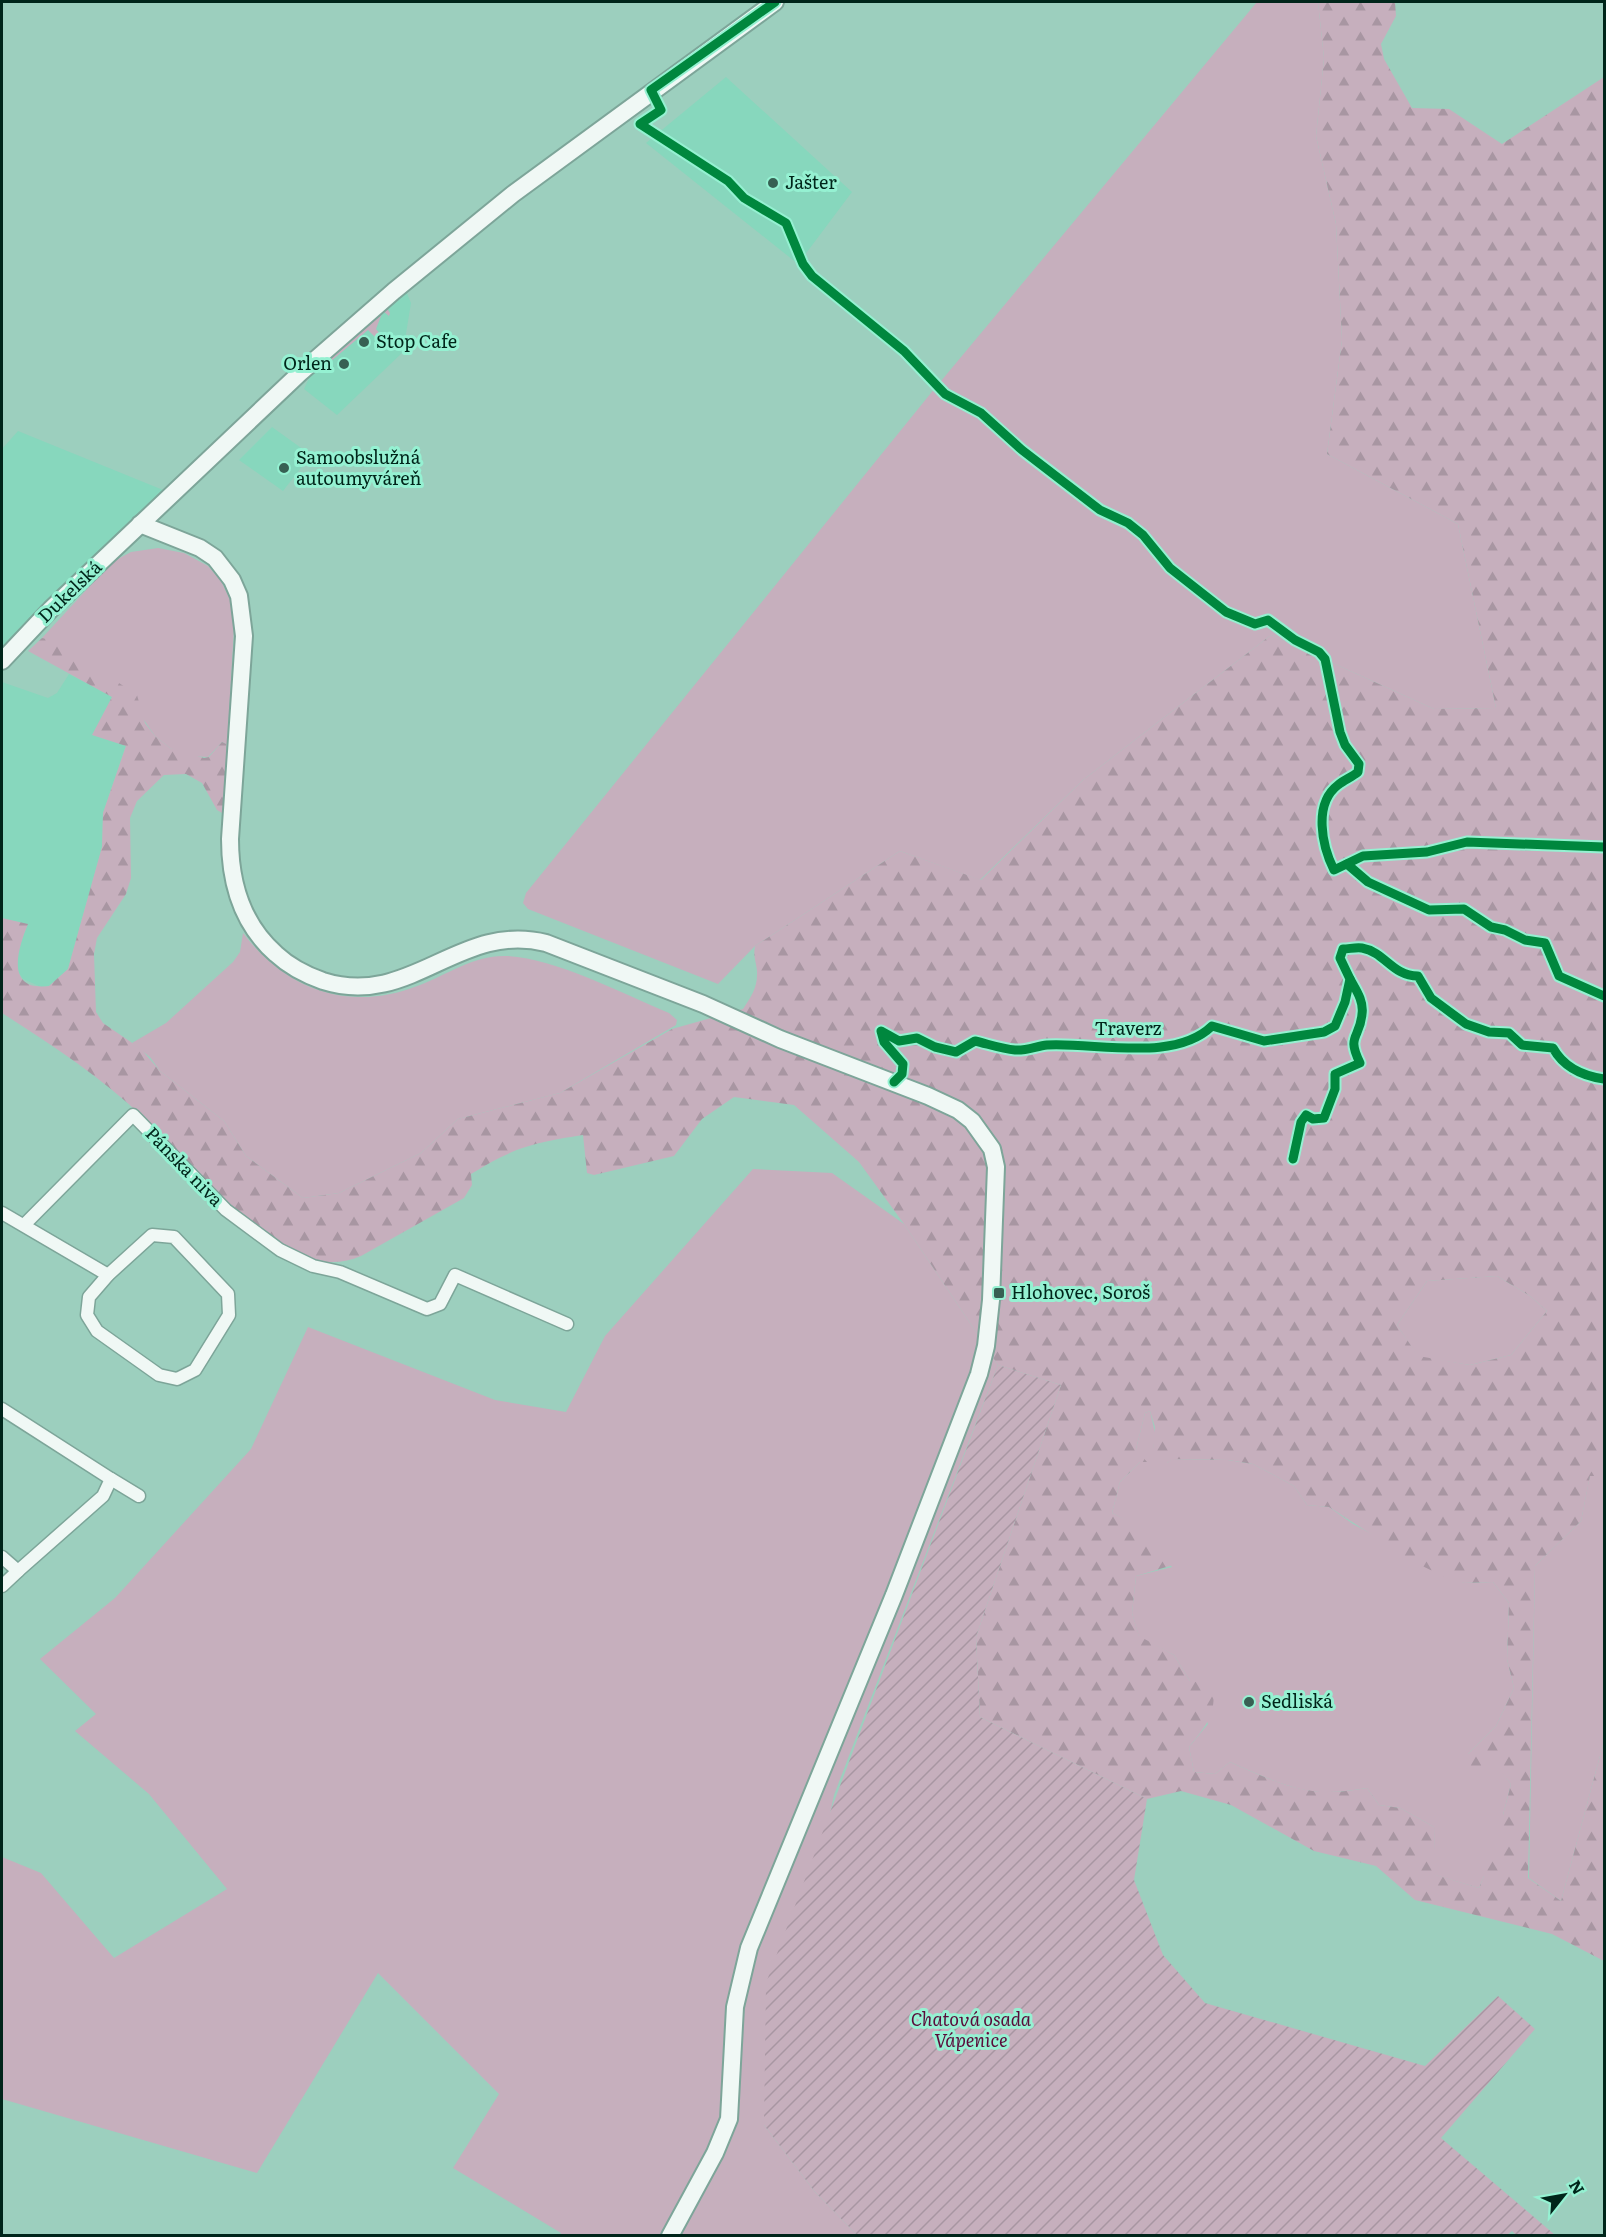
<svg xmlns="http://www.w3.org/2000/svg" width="1606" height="2237" viewBox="0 0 1606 2237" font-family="Literata,serif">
  <defs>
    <pattern id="forest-firs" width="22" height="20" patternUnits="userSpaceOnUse" patternTransform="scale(1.5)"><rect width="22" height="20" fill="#c6afbd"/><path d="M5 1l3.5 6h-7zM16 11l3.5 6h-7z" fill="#a896a2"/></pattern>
    <pattern id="garden-furrows" width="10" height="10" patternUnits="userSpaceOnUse" patternTransform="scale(1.5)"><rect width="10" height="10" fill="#c6afbd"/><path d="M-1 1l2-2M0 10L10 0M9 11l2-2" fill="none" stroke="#a896a2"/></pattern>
  </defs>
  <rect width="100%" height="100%" fill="#9ccfbe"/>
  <g fill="#87d7bd">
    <path d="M726,77L852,192L798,264L646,143Z"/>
    <path d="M406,291L411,303L403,352L337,415L304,389L315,365Z"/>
    <path d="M272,427L311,455L283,491L239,460Z"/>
    <path d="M18,431L168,492L2,653V449Z"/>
    <path d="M69,674L112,697L126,745L103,813L102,847L68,969L49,986L41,987L23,979L17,970L16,957L27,925L2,918V682L48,698L57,693Z"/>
  </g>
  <g fill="#c6afbd">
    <path d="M1257,2H1318L1324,58L1316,136L1336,224L1342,340L1327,454L1458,524L1496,708L1434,709L1271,635L1083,780L980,880L900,851L755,946L718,984L528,909L523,903L526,893L931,393Z"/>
    <path d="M384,304L390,313L389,316L383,311L376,329L381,335L377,339L368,330L324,367L315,365Z"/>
    <path d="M158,548L184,553L208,566L221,581L235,610L227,749L226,744L222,742L208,757L190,756L170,748L155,736L142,717L42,638L112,562L131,552Z"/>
    <path d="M243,933C287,991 351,1013 420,985C448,974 475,955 506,956C555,958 623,994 669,1013L677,1020L676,1025L560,1093L458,1119L421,1153L339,1193L303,1198L246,1156L224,1121L160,1071L150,1057L132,1043L166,1023L233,962L240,952Z"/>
    <path d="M753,1169L832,1173L904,1224L998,1365L834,1795L764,2125L815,2192L857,2235H560L561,2233L453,2168L499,2094L378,1973L257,2173L2,2099V1857L41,1873L114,1958L227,1889L149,1794L75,1731L96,1714L40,1659L115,1598L251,1449L308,1327L495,1400L566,1412L605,1336Z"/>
    <path d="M1497,1276L1530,1296L1547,1311L1511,1355L1470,1365L1418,1357L1397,1325L1427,1281Z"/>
    <path d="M1150,1411L1156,1437L1153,1447L1167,1463L1172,1459L1228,1460L1253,1464L1294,1486L1307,1505L1329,1507L1353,1524L1464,1583L1493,1582L1509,1603L1507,1659L1514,1688L1496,1726L1468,1754L1499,1768L1511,1784L1503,1815V1859L1484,1876L1479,1888L1435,1875L1434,1827L1400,1808L1379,1805L1367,1788C1354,1790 1342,1792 1329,1792C1296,1793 1260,1775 1230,1762L1215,1774L1194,1772L1189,1747L1208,1724L1190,1681L1174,1655L1139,1637L1132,1613L1136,1576L1172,1567C1153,1541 1142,1527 1112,1513L1120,1482L1140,1462L1136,1449L1145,1413Z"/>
    <path d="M1590,1475L1604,1476V1741L1561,1901L1529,1878L1535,1566L1581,1521Z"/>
  </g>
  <path fill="url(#forest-firs)" fill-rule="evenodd" d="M1318,2H1395L1396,16L1381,44L1384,59L1412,108L1449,109L1502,144L1604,77V1476H1590L1581,1521L1535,1566L1528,1878L1561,1901L1604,1741V1961L1552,1934L1415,1900L1376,1866L1314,1851L1231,1805L1181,1791L1147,1799L980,1717L976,1637L1061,1385L998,1365L904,1224L859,1162L794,1105L734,1097L702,1119L674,1156L594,1175L587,1173L583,1135C532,1143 515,1147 471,1174L472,1185L464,1198L361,1256C282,1291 195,1165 144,1118C101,1077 52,1045 2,1013V918L28,924C18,948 4,992 49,986L68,969L71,958L102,847L103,813L126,746L92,735L112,697L28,651L42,638L56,641L137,695L145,723L155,736L170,748L204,758L209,757L222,742L226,744V806L222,813L217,810L202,783L186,774L164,775L137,801L130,818L131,878L126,894L97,938L94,954L96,1012L103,1023L141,1049L160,1071L224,1121L246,1156L303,1198L339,1193L421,1153L458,1119L560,1093L672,1029L743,1009C751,997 758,987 757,971C756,961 753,956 755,946L900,851L981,880L1083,780L1271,635L1434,709L1496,708L1458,524L1327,454L1342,340L1336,224L1316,136L1324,58ZM1497,1276L1530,1296L1547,1311L1511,1355L1470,1365L1418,1356L1397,1325L1427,1281ZM1150,1411L1155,1427L1153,1447L1158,1463H1167L1173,1459L1228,1460L1253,1464L1294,1486L1307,1505L1329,1507L1414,1562L1445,1577L1464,1583L1493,1582L1509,1603L1507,1659L1514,1688L1496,1726L1468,1754L1469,1769L1478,1777L1498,1768L1511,1784L1503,1815V1858L1483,1857L1484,1876L1479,1888L1436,1875L1434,1827L1400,1808L1379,1805L1367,1788C1355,1790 1342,1792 1329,1792C1296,1793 1259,1775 1230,1762L1215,1774L1194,1772L1189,1747C1206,1726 1218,1713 1212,1684L1190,1681L1174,1655L1139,1636L1132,1613L1136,1576L1180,1563L1135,1524L1112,1513L1120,1482L1140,1462H1147L1136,1449L1145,1413Z"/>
  <path fill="url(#garden-furrows)" d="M998,1365L1061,1385L976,1637L980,1717L1147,1799L1134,1880L1163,1955L1205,2003L1425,2066L1498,1996L1535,2029L1441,2138L1555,2235H1516L1512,2231L1506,2236L857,2235L815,2192L764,2125L766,1983Z"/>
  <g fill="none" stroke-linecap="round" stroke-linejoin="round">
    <defs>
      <g id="minor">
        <path d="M2,1213L108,1275"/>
        <path d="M24,1225L133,1115L226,1210L280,1250L313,1266L340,1272L427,1309L440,1304L455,1275L567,1324"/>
        <path d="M152,1235L174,1237L228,1294L229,1315L195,1370L177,1379L159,1375L97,1331L87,1315L89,1297L108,1275Z"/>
        <path d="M2,1409L111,1479L103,1496L18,1571L2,1557"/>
        <path d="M111,1479L139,1496"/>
        <path d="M2,1586L18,1571"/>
      </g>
      <g id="secondary">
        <path d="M140,524L200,548L215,558L232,580L239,596L244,636L230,839C230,884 242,924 276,954C290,967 306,975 323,981C411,1009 459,921 546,943L703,1004L780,1039L928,1096L958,1110L972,1121L992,1149L996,1167L991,1300L986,1346L979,1374L894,1595L749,1948L735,2007L729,2119L715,2153L670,2236"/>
        <path d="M2,661L51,609L300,373L394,291L513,194L775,2"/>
      </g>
    </defs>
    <use href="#minor" stroke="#7da599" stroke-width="15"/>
    <use href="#secondary" stroke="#7da599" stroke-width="20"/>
    <use href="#minor" stroke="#f0f8f5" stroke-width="12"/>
    <use href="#secondary" stroke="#f0f8f5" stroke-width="16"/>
    <defs>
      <g id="cycleway">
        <path d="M775,2L651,90L661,110L640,124L728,181L744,198L786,223L803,264L812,276L904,351L945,394L981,413L1022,450L1100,510L1128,523L1143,535L1170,568L1226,612L1255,624L1268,620L1295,640L1319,652L1325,659L1340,732L1345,745L1359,764L1358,772C1352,777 1344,780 1338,785C1313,804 1322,846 1334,870L1363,856L1427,852L1467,842L1604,847"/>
        <path d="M1347,864L1368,882L1429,910L1464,909L1491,927L1505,930L1525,940L1545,943L1559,976L1604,996"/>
        <path d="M894,1082L902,1074L903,1064L884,1042L881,1031L899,1041L917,1038L935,1047L956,1052L975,1041C988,1044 1002,1049 1015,1050C1026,1051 1037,1046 1047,1045C1096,1042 1174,1063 1212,1026L1264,1041L1324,1032L1335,1026L1345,1002L1350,979L1340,958L1343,949C1349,949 1356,947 1362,948C1385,952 1392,976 1418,976L1431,998L1466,1024L1489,1032L1509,1033L1522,1045L1553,1048C1564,1068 1583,1076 1604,1079"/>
        <path d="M1293,1159L1301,1122L1306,1115L1313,1119L1324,1118L1335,1089V1074L1360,1063C1346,1035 1360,1039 1362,1014C1364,1001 1356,990 1350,979"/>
      </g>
    </defs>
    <use href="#cycleway" stroke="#95f1d2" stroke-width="13"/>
    <use href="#cycleway" stroke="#00873e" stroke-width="9"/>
  </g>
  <g fill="#376053" stroke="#95f1d2" stroke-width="2">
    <circle cx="773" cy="183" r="6"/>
    <circle cx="364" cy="342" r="6"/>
    <circle cx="344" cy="364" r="6"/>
    <circle cx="284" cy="468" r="6"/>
    <rect x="993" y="1287" width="12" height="12" rx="3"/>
    <circle cx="1249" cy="1702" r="6"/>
  </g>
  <g text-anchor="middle" stroke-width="6" stroke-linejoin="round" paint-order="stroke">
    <g font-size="18" fill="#00251a" stroke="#95f1d2" text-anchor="start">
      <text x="785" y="189">Jašter</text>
      <text x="376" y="348">Stop Cafe</text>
      <text x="332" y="370" text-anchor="end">Orlen</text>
      <text x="296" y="464">Samoobslužná<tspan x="296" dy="21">autoumyváreň</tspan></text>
      <text x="1011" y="1299">Hlohovec, Soroš</text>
      <text x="1261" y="1708">Sedliská</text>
    </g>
    <g font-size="18" fill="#00251a" stroke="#95f1d2">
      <text transform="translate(70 592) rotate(-44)" y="6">Dukelská</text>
      <text x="1128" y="1035">Traverz</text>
      <text transform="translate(184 1167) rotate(46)" y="6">Pánska niva</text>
    </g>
    <g font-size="18" font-style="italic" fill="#5a0b3a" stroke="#95f1d2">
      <text x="971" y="2026">Chatová osada<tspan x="971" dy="21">Vápenice</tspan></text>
    </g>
  </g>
  <rect width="1606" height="2237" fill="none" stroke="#00251a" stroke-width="6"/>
  <g transform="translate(1564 2195) rotate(59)" stroke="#95f1d2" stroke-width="4.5" paint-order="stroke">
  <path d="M0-4.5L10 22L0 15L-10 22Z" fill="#00251a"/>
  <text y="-9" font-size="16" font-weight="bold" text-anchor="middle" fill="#00251a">N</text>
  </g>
</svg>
